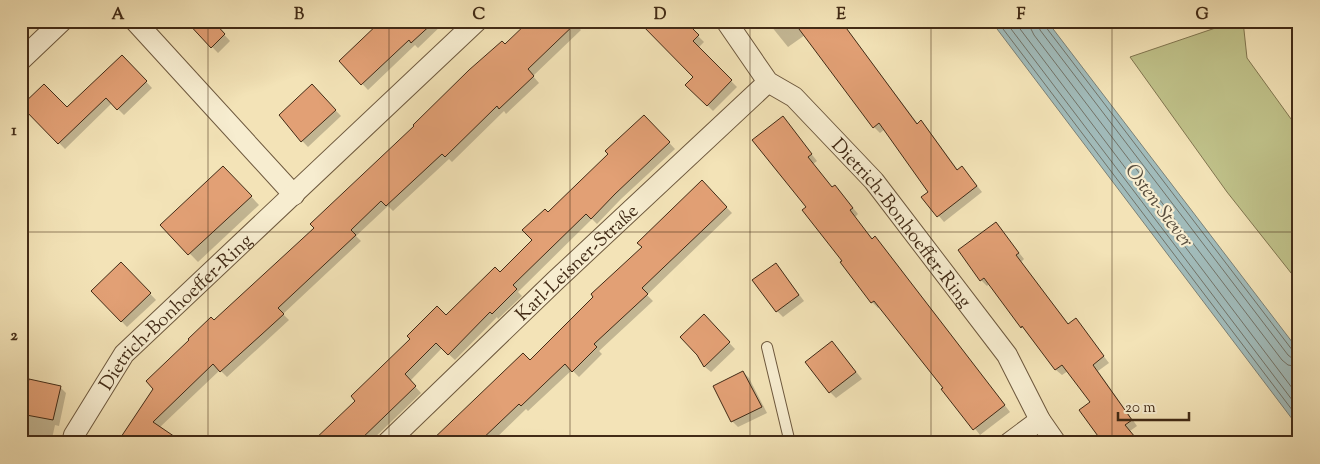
<svg xmlns="http://www.w3.org/2000/svg" width="1320" height="464" viewBox="0 0 1320 464" font-family="'Sorts Mill Goudy',serif">
  <rect width="100%" height="100%" fill="#f3e3b7"/>
  <filter id="stains"><feTurbulence type="fractalNoise" baseFrequency=".004" numOctaves="4"/><feColorMatrix values="0 0 0 0 .2 0 0 0 0 .09 0 0 0 0 .02 0 0 0 .5 -.17"/></filter>
  <radialGradient id="worn" r=".72"><stop offset=".6" stop-color="#630" stop-opacity="0"/><stop offset="1" stop-color="#630" stop-opacity=".3"/></radialGradient>
  <path fill="#c0c28a" stroke="#817650" d="M1236,21H1243L1247,58L1299,130V283L1227,192L1130,57Z"/>
  <path fill="#a1bbba" stroke="#7b8178" d="M991,21H1047L1299,351V428Z"/>
  <g fill="#0003">
    <path d="M21,21H35L21,34Z"/>
    <path d="M187,21H226L219,29L230,41L218,53Z"/>
    <path d="M383,21H446L418,48L415,45L368,90L341,61Z"/>
    <path d="M532,21H587L579,28L581,30L533,76L539,83L506,114L504,111L452,162L449,159L393,211L388,206L356,236L361,241L283,314L289,320L227,377L220,370L159,428L119,443L214,322L315,228Z"/>
    <path d="M683,21L704,42L698,48L737,87L713,111L687,85L695,77Z"/>
    <path d="M767,21H826L850,34L918,124L921,122L927,128L958,170L967,173L982,192L944,222L923,197L930,192L885,129L880,133L874,127L805,35L788,47Z"/>
    <path d="M122,56L152,88L124,115L112,103L65,149L23,106L68,109Z"/>
    <path d="M312,86L341,116L308,147L287,125Z"/>
    <path d="M644,116L675,149L621,199L597,224L592,219L518,292L522,296L498,319L497,317L455,360L442,348L410,381L421,393L369,443H313L446,317L500,273L534,240L548,214L610,154Z"/>
    <path d="M783,118L817,161L813,164L833,188L841,193L858,214L855,217L873,240L881,244L1010,412L980,435L880,307L878,308L872,302L807,207Z"/>
    <path d="M21,170L25,174L21,178Z"/>
    <path d="M232,176L259,205L198,262L162,225Z"/>
    <path d="M702,182L732,213L647,295L653,301L599,351L602,354L579,377L572,370L528,411L526,409L491,443H431L530,362L643,247Z"/>
    <path d="M996,224L1024,259L1021,262L1069,325L1076,320L1109,363L1098,371L1137,426L1130,431L1140,443L1092,403L1068,371L1062,375L1056,370L989,284L987,286L981,280Z"/>
    <path d="M121,263L156,300L127,327L92,291Z"/>
    <path d="M776,264L804,301L783,317L777,311Z"/>
    <path d="M704,316L735,349L711,372L705,367L698,354Z"/>
    <path d="M832,342L862,379L836,398L830,392Z"/>
    <path d="M743,372L749,378L767,413L738,427L732,421Z"/>
    <path d="M30,381L60,387L66,393L59,426L55,425L51,443H21V420Z"/>
    <path d="M911,440L914,443H902Z"/>
  </g>
  <g fill="none" stroke-linecap="round" stroke-linejoin="round">
    <g stroke="#727368" stroke-width="1">
      <path d="M997,21L1299,419"/>
      <path d="M1005,21L1299,409"/>
      <path d="M1014,21L1299,397"/>
      <path d="M1030,21L1031,29L1034,35L1282,360L1288,365L1299,367"/>
      <path d="M1038,21L1040,30L1288,355L1293,359L1299,360"/>
      <path d="M1044,21L1045,26L1293,351L1299,354"/>
    </g>
  </g>
  <g fill="#e2a075" stroke="#422b16">
    <path d="M186,21H213L225,34L211,48Z"/>
    <path d="M381,21H435L411,43L409,40L361,85L339,61Z"/>
    <path d="M529,21H578L528,69L534,76L499,109L497,106L445,157L442,154L386,206L381,201L351,230L356,235L278,308L284,314L261,335L220,372L213,364L153,422L184,443H117L153,389L146,381L189,340L188,339L211,317L214,320L314,228L310,224L414,126L413,125L469,70L502,41L505,44Z"/>
    <path d="M638,21H685L699,35L693,41L732,80L707,106L685,85L693,77Z"/>
    <path d="M793,21H841L917,124L921,120L957,170L962,166L977,186L937,217L921,197L928,192L879,123L873,128Z"/>
    <path d="M122,55L147,81L117,110L106,98L58,144L21,106L44,84L67,107Z"/>
    <path d="M312,84L336,110L301,142L279,115Z"/>
    <path d="M644,115L670,142L615,194L591,219L586,214L513,285L517,289L492,314L490,312L448,355L436,343L405,374L416,386L357,443H311L355,401L351,396L410,339L407,336L437,306L446,315L495,267L500,272L532,240L522,230L545,209L548,212L608,154L605,151Z"/>
    <path d="M783,116L812,154L808,157L832,187L835,185L853,208L850,210L872,239L875,236L1005,405L973,430L941,389L943,388L874,301L871,303L840,262L842,261L802,210L806,207L752,140Z"/>
    <path d="M223,166L252,196L188,255L160,225Z"/>
    <path d="M702,180L727,207L642,288L648,294L594,344L597,347L572,372L565,364L521,406L519,404L478,443H429L523,353L530,360L593,297L591,294L642,247L637,243Z"/>
    <path d="M996,222L1019,253L1016,255L1068,324L1076,318L1104,356L1093,365L1132,420L1125,425L1140,443H1103L1079,410L1090,402L1062,365L1055,370L1022,326L1021,328L984,278L980,281L958,250Z"/>
    <path d="M121,262L151,293L121,322L91,291Z"/>
    <path d="M776,263L799,295L776,312L752,280Z"/>
    <path d="M704,314L730,342L704,367L697,355L680,337Z"/>
    <path d="M832,341L856,372L829,393L805,362Z"/>
    <path d="M743,371L762,407L731,422L713,386Z"/>
    <path d="M29,379L61,386L53,420L21,414Z"/>
  </g>
  <g fill="none" stroke-linecap="round" stroke-linejoin="round">
    <defs>
      <path id="service" d="M767,347L790,443"/>
      <g id="minor">
        <path d="M135,21L294,195"/>
        <path id="s1" d="M726,21L768,82L794,97L874,181L1007,355L1040,420L1056,443"/>
        <path d="M21,60L62,21"/>
        <path id="s2" d="M72,443L74,435L124,354L477,21"/>
        <path id="s3" d="M387,443L555,281L768,82"/>
        <path d="M1009,443L1040,420"/>
      </g>
    </defs>
    <use href="#service" stroke="#6e593e" stroke-width="12"/>
    <use href="#minor" stroke="#6e593e" stroke-width="22"/>
    <use href="#service" stroke="#f7edd0" stroke-width="10"/>
    <use href="#minor" stroke="#f7edd0" stroke-width="20"/>
  </g>
  <path fill="none" stroke="#422b16" stroke-width="1" stroke-opacity="0.55" d="M208,21V443M389,21V443M570,21V443M750,21V443M931,21V443M1112,21V443M21,232H1299"/>
  <g text-anchor="middle" stroke-width="4.5" stroke-linejoin="round" paint-order="stroke">
    <g font-size="19" fill="#422b16" stroke="#f7edd0">
      <text dy="7" stroke="none"><textPath href="#s1" startOffset="270">Dietrich-Bonhoeffer-Ring</textPath></text>
      <text dy="7" stroke="none"><textPath href="#s3" startOffset="262">Karl-Leisner-Straße</textPath></text>
      <text dy="7" stroke="none"><textPath href="#s2" startOffset="169">Dietrich-Bonhoeffer-Ring</textPath></text>
    </g>
    <g font-size="20" font-style="italic" fill="#5a4f3f" stroke="#f7edd0">
      <text transform="translate(1160 205) rotate(53)" y="7">Osten-Stever</text>
    </g>
  </g>
  <rect width="1320" height="464" fill="none" stroke="#f3e3b7" stroke-width="55"/>
  <path d="M1118 412v8h71v-8" fill="none" stroke="#422b16" stroke-width="2.5"/>
  <text x="1125" y="412" font-size="15" fill="#422b16" stroke="#f7edd0" stroke-width="4" paint-order="stroke">20 m</text>
  <rect x="28" y="28" width="1264" height="408" fill="none" stroke="#422b16" stroke-width="2"/>
  <g font-size="16" text-anchor="middle" font-weight="bold" fill="#422b16">
    <text x="118" y="19">A</text>
    <text x="299" y="19">B</text>
    <text x="479" y="19">C</text>
    <text x="660" y="19">D</text>
    <text x="841" y="19">E</text>
    <text x="1021" y="19">F</text>
    <text x="1202" y="19">G</text>
    <text x="14" y="135">1</text>
    <text x="14" y="340">2</text>
  </g>
  <rect width="100%" height="100%" filter="url(#stains)"/>
  <rect width="100%" height="100%" fill="url(#worn)"/>
</svg>
